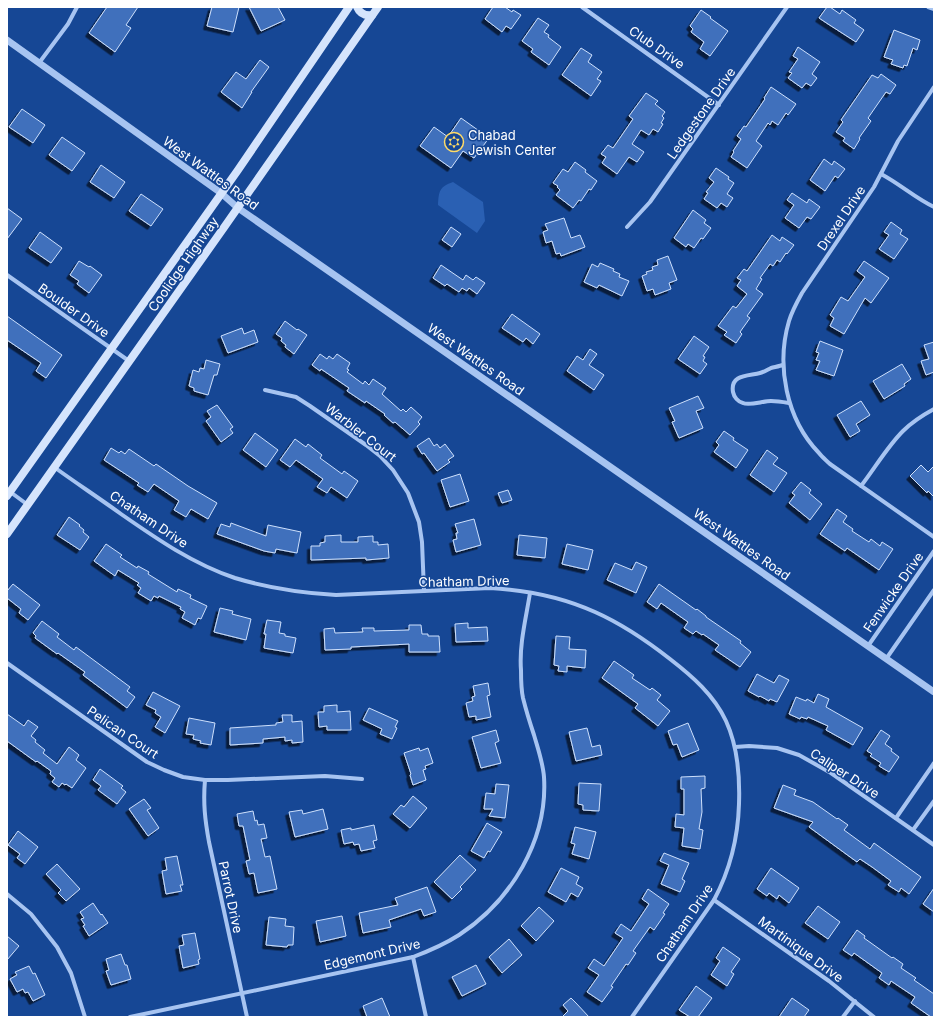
<svg xmlns="http://www.w3.org/2000/svg" width="941" height="1024" viewBox="0 0 941 1024" font-family="Inter,sans-serif">
  <defs>
    <filter id="shadow"><feDropShadow dx="-3.5" dy="3.5" stdDeviation="0" flood-color="#0009"/></filter>
  </defs>
  <rect width="100%" height="100%" fill="#164795"/>
  <path fill="#2a60b3" d="M453,182L483,202L485,221L477,233L438,205C439,191 439,187 453,182Z"/>
  <g fill="#3f70bc" stroke="#cee0fc" filter="url(#shadow)">
    <path d="M107,7H138L126,25L131,28L115,52L89,33Z"/>
    <path d="M212,7H239L233,32L207,26Z"/>
    <path d="M249,7H278L285,20L261,31Z"/>
    <path d="M493,7H505L512,12L513,10L521,15L511,29L506,26L502,32L485,19Z"/>
    <path d="M827,7H830L840,14L842,10L856,20L854,23L864,30L856,42L828,24L819,18Z"/>
    <path d="M701,10L711,17L710,18L728,31L710,56L700,49L704,42L691,32L693,29L690,26Z"/>
    <path d="M538,18L549,25L544,32L549,35L548,37L561,47L549,65L531,52L533,49L522,41Z"/>
    <path d="M894,30L920,40L917,50L913,48L907,66L904,65L903,68L891,64L893,60L884,57Z"/>
    <path d="M798,47L820,62L812,74L817,78L811,86L806,83L802,88L788,78L792,73L789,72L798,59L793,56Z"/>
    <path d="M581,48L592,55L588,62L602,72L597,79L601,81L591,96L562,75Z"/>
    <path d="M260,60L269,67L251,92H252L242,108L221,92L236,72L246,79Z"/>
    <path d="M881,74L896,85L890,94L886,92L868,118L871,121L859,138L860,139L854,149L843,141L845,138L836,132L843,122L841,120L872,75L878,78Z"/>
    <path d="M771,87L796,104L788,115L786,113L778,125L772,121L770,125L768,123L756,141L762,146L747,168L731,157L734,152L733,151L741,139L737,136L744,126L746,127L765,99L764,98Z"/>
    <path d="M646,93L658,101L655,104L665,112L662,116L664,118L661,123L663,124L658,132L653,129L649,135L641,130L632,144L644,152L637,162L629,157L617,174L602,163L606,157L601,154L608,145L613,148L633,119L629,116Z"/>
    <path d="M22,109L45,125L33,143L9,127Z"/>
    <path d="M461,118L489,138L474,158L463,151L451,168L420,146L434,127L448,137Z"/>
    <path d="M62,137L85,153L72,171L49,155Z"/>
    <path d="M824,159L832,165L834,161L845,169L838,178L835,176L825,191L810,180Z"/>
    <path d="M575,162L586,170L585,172L597,181L591,190L589,189L581,201L579,200L573,208L556,195L560,190L557,187L558,186L553,183L563,169L568,172Z"/>
    <path d="M101,165L125,182L114,198L90,182Z"/>
    <path d="M716,168L729,177L728,179L734,183L727,194L733,198L727,207L721,203L717,208L704,199L708,193L706,192L714,182L709,178Z"/>
    <path d="M792,193L807,203L809,199L820,207L811,219L807,217L799,228L785,218L794,205L787,200Z"/>
    <path d="M141,194L163,209L151,226L129,211Z"/>
    <path d="M7,208L22,219L7,239Z"/>
    <path d="M693,210L706,220L704,223L711,228L703,239L701,238L694,248L688,244L686,247L674,238Z"/>
    <path d="M564,218L571,238L580,235L585,247L561,256L560,253L556,254L552,241L546,243L543,232L548,230L545,224Z"/>
    <path d="M891,222L902,230L900,234L908,239L894,259L879,249L889,235L884,232Z"/>
    <path d="M451,227L461,234L452,247L442,240Z"/>
    <path d="M40,232L62,248L51,263L29,248Z"/>
    <path d="M772,235L780,241L782,237L794,245L787,254L786,253L780,262L777,260L773,266L770,264L760,278L762,279L756,289L763,294L747,316L750,318L740,332L742,334L736,343L724,335L727,332L718,326L733,306L736,308L747,294L737,286L741,280L737,278L744,269L747,271Z"/>
    <path d="M668,256L677,280L669,283L671,289L655,295L653,289L647,291L642,276L647,274L646,272L653,270L652,267L658,265L657,260Z"/>
    <path d="M79,261L89,267L90,266L102,275L89,293L77,284L79,281L70,275Z"/>
    <path d="M864,261L889,278L871,303L865,298L844,334L830,326L834,318L830,315L841,297L848,301L865,277L857,271Z"/>
    <path d="M600,263L614,269L613,271L620,274L619,277L629,281L622,296L599,285L597,288L584,282L592,264L598,267Z"/>
    <path d="M441,265L463,280L466,275L473,280L476,277L485,283L477,294L469,288L467,291L462,288L459,292L447,284L445,286L433,278Z"/>
    <path d="M512,314L540,334L533,344L526,338L523,342L502,328Z"/>
    <path d="M7,316L62,355L46,378L36,371L41,363L7,340Z"/>
    <path d="M285,321L297,330L298,329L307,335L294,354L285,347L286,345L281,341L282,338L276,334Z"/>
    <path d="M242,328L244,334L254,330L258,342L228,353L221,336Z"/>
    <path d="M694,336L709,347L703,356L705,357L703,361L707,364L700,374L678,359Z"/>
    <path d="M820,341L843,350L834,376L816,370L820,361L816,360L819,353L816,352Z"/>
    <path d="M934,342V372L926,375L921,361L929,359L924,345Z"/>
    <path d="M590,349L597,354L589,365L604,375L594,390L567,371L577,356L583,360Z"/>
    <path d="M320,354L327,359L329,356L333,359L337,354L350,363L347,369L349,370L347,372L363,384L365,381L369,385L373,379L386,388L382,394L401,411L403,409L406,412L411,407L422,417L418,422L420,424L410,435L395,422L393,423L384,415L385,414L366,401L365,403L347,391L349,388L321,369L320,371L312,365Z"/>
    <path d="M206,360L220,364L217,375H214L208,395L194,391V388L189,386L193,370L199,372L200,368L204,369Z"/>
    <path d="M902,364L911,379L904,384L905,386L884,399L873,381Z"/>
    <path d="M698,396L704,408L696,411L703,428L679,438L672,422L675,421L669,408Z"/>
    <path d="M861,401L870,415L856,424L860,431L850,437L837,415Z"/>
    <path d="M217,405L233,427L230,429L233,433L221,442L206,421L211,417L207,411Z"/>
    <path d="M724,431L734,438L733,440L748,450L736,468L714,452L719,445L716,442Z"/>
    <path d="M255,433L278,450L266,467L243,450Z"/>
    <path d="M429,438L434,446L437,444L440,448L445,444L454,456L448,460L450,462L437,471L424,453L422,454L417,446Z"/>
    <path d="M295,439L306,447L308,444L322,455L320,458L342,474L344,471L358,481L347,498L331,487L327,493L317,487L323,479L296,460L290,467L280,460Z"/>
    <path d="M111,448L119,453L121,451L125,454L129,449L154,466L156,464L188,486L217,503L208,519L191,509L186,517L174,510L179,501L154,484L148,492L137,485L139,483L104,460Z"/>
    <path d="M767,450L778,458L773,464L787,473L774,492L750,475Z"/>
    <path d="M921,465L928,472L934,466V497L928,491L927,493L910,476Z"/>
    <path d="M460,474L469,501L450,507L441,480Z"/>
    <path d="M801,482L811,490L809,493L822,504L810,520L789,503L795,495L792,493Z"/>
    <path d="M508,490L512,500L502,503L498,493Z"/>
    <path d="M837,509L847,516L843,522L853,529L852,531L869,542L871,539L880,546L882,542L893,549L879,570L847,548L845,551L820,534Z"/>
    <path d="M69,517L80,525L79,526L84,530L83,532L89,537L80,550L57,535Z"/>
    <path d="M474,519L481,545L456,552L453,540L457,539L456,533H458L455,524Z"/>
    <path d="M231,523L266,536L268,525L301,532L297,553L276,549L275,553L264,551L217,534L221,524L230,527Z"/>
    <path d="M341,535V542H358V537L373,536V542H378V545L388,544L389,558L366,560V558L311,560V546H320V543L325,542V536Z"/>
    <path d="M519,535L547,538L545,558L517,555Z"/>
    <path d="M106,544L122,555L120,557L137,568L138,566L149,572L148,574L177,592L178,589L191,595L190,598L207,606L201,619L198,618L195,625L182,618L185,612L180,609L181,607L159,596L158,598L154,596L151,601L138,593L141,588L137,585L139,583L118,570L115,576L94,561Z"/>
    <path d="M567,544L593,550L588,570L562,564Z"/>
    <path d="M636,562L647,567L636,593L607,580L615,563L632,570Z"/>
    <path d="M13,584L40,605L28,620L19,613L21,609L7,598V591Z"/>
    <path d="M659,584L696,610L697,609L706,616V617L741,641L740,643L751,652L740,667L715,650L719,645L703,634L702,635L696,631L693,634L684,628L688,622L661,603L657,609L647,602Z"/>
    <path d="M220,608L233,611L232,614L251,619L246,640L214,632Z"/>
    <path d="M267,620L281,622L279,633L285,634V636L296,638L293,653L264,648L266,634H264Z"/>
    <path d="M42,621L59,634L57,637L74,650L76,647L130,687L127,691L135,697L127,708L83,675L85,672L58,653L57,654L35,638L36,636L33,633Z"/>
    <path d="M468,623V628L487,627L488,641L456,642L455,624Z"/>
    <path d="M409,625H421L422,634H428V636H439L440,652H409V644L351,647V649L325,650L324,629L334,628L335,633L363,632L362,628H374V631L409,630Z"/>
    <path d="M556,636L570,637L569,649L586,650L585,668L567,666V672L558,671L559,666L554,665Z"/>
    <path d="M614,661L634,675L632,678L650,690L652,688L661,695L657,700L670,711L658,726L635,708L638,704L602,678Z"/>
    <path d="M757,674L774,683L779,675L789,680L777,702L770,699L769,701L760,696L759,697L748,691Z"/>
    <path d="M488,683L490,695L487,696L491,717L476,720V716L469,717L466,703L473,701L472,697L475,696L473,686Z"/>
    <path d="M153,692L180,706L165,733L155,727L161,717L155,713L156,710L146,705Z"/>
    <path d="M818,694L829,699L826,707L863,728L853,745L826,730L828,726L808,717L807,719L801,717L800,719L789,714L796,697L806,701L807,699L814,703Z"/>
    <path d="M337,705V712L350,711L351,730H327V726L319,727L318,712H324V706Z"/>
    <path d="M369,708L398,721L395,727L397,728L392,739L380,734L382,729L363,720Z"/>
    <path d="M7,714L24,726L28,720L38,727L31,736L36,740L35,742L45,750L43,753L57,764L69,747L79,755L76,760L86,768L72,788L66,784L65,785L62,783L59,787L52,782L55,778L50,774L51,771L37,761L36,762L7,741Z"/>
    <path d="M282,715H292V722L302,721L303,742L292,743V740L285,741V737L263,739V743L230,745V728L276,725V723L283,722Z"/>
    <path d="M189,718L215,723L211,745L200,743L201,741L193,739L194,735L186,734Z"/>
    <path d="M688,723L699,750L682,757L677,744L673,745L668,731Z"/>
    <path d="M587,728L592,747L600,745L602,755L576,761L569,732Z"/>
    <path d="M496,730L499,741L495,743L501,763L481,768L472,737Z"/>
    <path d="M881,730L890,736L885,744L892,749L891,751L899,757L889,772L879,766L881,763L870,756L872,754L867,751Z"/>
    <path d="M419,748L420,751L428,748L433,763L425,766L426,769L423,770L426,780L413,785L410,775L411,774L404,753Z"/>
    <path d="M100,769L123,786L121,788L126,792L117,804L98,790L101,786L93,780Z"/>
    <path d="M705,776V788L701,789L702,812L699,829L703,830L700,849L682,846L684,828L675,827L676,814L684,815V789H681V777Z"/>
    <path d="M579,783L601,784L599,811L583,810V805L578,804Z"/>
    <path d="M496,784L509,785L505,818L489,816L493,809H484L486,793L495,794Z"/>
    <path d="M783,785L796,790L794,795L813,802L837,819L838,818L848,825L844,830L870,849L874,843L921,877L909,894L901,888L899,892L888,885L891,881L872,867L860,859L857,862L809,827L813,822L774,808Z"/>
    <path d="M413,796L427,808L410,828L393,814L401,805L404,807Z"/>
    <path d="M144,799L151,808L147,810L159,828L148,836L129,809Z"/>
    <path d="M323,809L328,829L295,837L289,812L302,810L303,814Z"/>
    <path d="M253,811L255,821L257,820L258,825L264,824L267,838L261,839L265,857L270,856L277,889L258,893L254,873L249,874L246,861L250,860L243,826H239L237,814Z"/>
    <path d="M487,823L502,832L490,852L488,851L484,858L471,851Z"/>
    <path d="M374,825L377,840L373,841L375,848L361,851L359,844L354,845L353,842L344,844L341,830L351,828V830Z"/>
    <path d="M575,827L596,832L589,859L572,854L575,844L571,843Z"/>
    <path d="M18,831L38,847L25,864L17,858L20,854L8,845Z"/>
    <path d="M664,853L689,863L682,879L685,881L680,892L661,884L669,865L660,861Z"/>
    <path d="M460,855L476,870L460,887L462,889L452,899L434,882Z"/>
    <path d="M177,856L183,885H180L182,891L166,894L162,871L167,870L165,858Z"/>
    <path d="M57,864L80,889L66,901L58,893L61,890L46,874Z"/>
    <path d="M561,868L579,877L576,884L583,888L578,897L571,893L566,902L548,892Z"/>
    <path d="M771,868L799,888L789,903L779,895L777,899L769,893L767,896L757,889Z"/>
    <path d="M427,887L436,912L424,916L421,909L389,920L391,927L363,933L359,913L398,905L395,898Z"/>
    <path d="M934,888V912L923,904Z"/>
    <path d="M648,889L669,904L663,913L665,914L654,930L650,927L633,951L636,953L628,965L626,964L611,986L613,987L602,1002L587,992L599,975L588,968L594,959L604,966L623,938L615,933L621,924L631,931L649,904L642,899Z"/>
    <path d="M93,903L101,915L102,914L108,923L89,936L83,926L85,925L81,919L84,918L80,912Z"/>
    <path d="M818,906L840,922L828,939L805,923Z"/>
    <path d="M539,907L554,921L536,941L521,926Z"/>
    <path d="M342,916L346,936L320,942L316,921Z"/>
    <path d="M269,917L286,919L285,926L294,927L293,945H288L287,947L266,945Z"/>
    <path d="M857,930L865,936L864,938L892,958L893,957L903,964L901,968L916,978L914,980L934,994V1017H931L911,1003L915,997L891,981L889,985L879,978L882,973L854,953L852,956L843,950Z"/>
    <path d="M195,933L200,959L198,960L199,964L183,968L179,946L184,945L182,935Z"/>
    <path d="M7,936L19,946L7,960Z"/>
    <path d="M509,939L522,955L502,973L489,957Z"/>
    <path d="M723,947L740,959L731,972L734,974L727,986L711,975L720,961L716,958Z"/>
    <path d="M121,954L125,965H127L131,979L111,985L106,971L109,970L106,959Z"/>
    <path d="M476,965L486,984L462,996L452,977Z"/>
    <path d="M29,966L33,974L35,973L45,995L33,1001L28,992L25,993L23,989L17,992L10,979L17,975L15,972Z"/>
    <path d="M696,986L712,998L698,1017H690L679,1010Z"/>
    <path d="M382,998L390,1017H367L363,1006Z"/>
    <path d="M571,998L576,1003L589,1017H562L568,1011L563,1005Z"/>
    <path d="M792,998L809,1010L804,1017H779Z"/>
  </g>
  <g fill="none" stroke-linecap="round" stroke-linejoin="round">
    <g stroke="#a7c4f1" stroke-width="4">
      <path d="M582,7L719,105"/>
      <path d="M928,7L934,9"/>
      <path d="M39,63L68,24L77,7"/>
      <path d="M934,87L898,141L874,187L802,293C797,302 792,311 789,321C776,365 786,419 819,453C822,457 826,460 830,464L934,537"/>
      <path d="M881,174C900,184 915,198 934,207"/>
      <path d="M627,227L650,202L787,7"/>
      <path d="M7,275L129,361"/>
      <path d="M783,365C780,366 775,367 771,368C767,370 764,372 760,373C749,376 730,374 733,392C734,397 738,402 743,403C749,406 763,401 771,401C777,401 783,402 789,403"/>
      <path d="M265,390L296,397L310,406L366,445L380,456L393,470L408,493L419,522L422,542L424,591"/>
      <path d="M54,467C76,483 99,498 121,514C157,539 193,564 235,578C268,588 302,593 336,595L490,588C526,590 562,597 595,612C622,624 647,641 670,659C692,676 714,695 726,721C738,747 740,776 739,804C738,838 730,870 714,900L632,1017"/>
      <path d="M861,486C875,468 887,447 903,431C912,422 923,415 934,409"/>
      <path d="M9,491L28,505"/>
      <path d="M868,646L934,551"/>
      <path d="M886,659L934,590"/>
      <path d="M7,663L147,762L164,770L183,777L205,780H228L325,776L362,779"/>
      <path d="M735,747L749,746L777,748L799,755L831,773L934,845"/>
      <path d="M205,780C203,803 205,820 209,842L247,1017"/>
      <path d="M896,818L934,763"/>
      <path d="M913,830L934,801"/>
      <path d="M7,894L31,914L57,947L71,973L85,1017"/>
      <path d="M714,900L829,981L874,1017"/>
      <path d="M413,957L426,1017"/>
      <path d="M130,1017L413,957C429,951 445,944 459,935C511,901 548,840 544,777C543,763 538,749 534,735C530,723 526,710 523,698C521,689 521,679 521,670C519,645 526,618 530,593"/>
      <path d="M843,1017L855,1001"/>
    </g>
    <path stroke="#a7c4f1" stroke-width="7" d="M7,40L221,193L238,208L934,692"/>
    <g stroke="#d5e4fc" stroke-width="8">
      <path d="M357,7C360,14 365,16 372,15"/>
      <path d="M7,496L238,170L349,7"/>
      <path d="M7,534L225,226L378,7"/>
    </g>
  </g>
  <defs>
    <symbol id="synagogue-ring" viewBox="-11 -11 22 22"><circle r="9.5" fill="#164795" stroke="#ffdb67" stroke-width="1.5"/><path d="M0-6.5L5.6 3.2H-5.6ZM0 6.5L5.6-3.2H-5.6Z" fill="#ffdb67"/></symbol>
  </defs>
  <g fill-rule="evenodd">
    <use href="#synagogue-ring" x="443" y="131" width="22" height="22"/>
  </g>
  <g text-anchor="middle" stroke-width="3" stroke-linejoin="round" paint-order="stroke">
    <g font-size="13" fill="#fff" stroke="#164795">
      <text transform="translate(657 47) rotate(35)" y="5">Club Drive</text>
      <text transform="translate(701 113) rotate(-55)" y="5">Ledgestone Drive</text>
      <text transform="translate(211 173) rotate(36)" y="5">West Wattles Road</text>
      <text transform="translate(841 218) rotate(-56)" y="5">Drexel Drive</text>
      <text transform="translate(183 264) rotate(-55)" y="5">Coolidge Highway</text>
      <text transform="translate(74 310) rotate(35)" y="5">Boulder Drive</text>
      <text transform="translate(476 359) rotate(35)" y="5">West Wattles Road</text>
      <text transform="translate(361 432) rotate(38)" y="5">Warbler Court</text>
      <text transform="translate(149 519) rotate(34)" y="5">Chatham Drive</text>
      <text transform="translate(742 544) rotate(35)" y="5">West Wattles Road</text>
      <text transform="translate(464 581) rotate(-1)" y="5">Chatham Drive</text>
      <text transform="translate(893 592) rotate(-55)" y="5">Fenwicke Drive</text>
      <text transform="translate(123 732) rotate(34)" y="5">Pelican Court</text>
      <text transform="translate(845 773) rotate(33)" y="5">Caliper Drive</text>
      <text transform="translate(231 897) rotate(78)" y="5">Parrot Drive</text>
      <text transform="translate(684 923) rotate(-56)" y="5">Chatham Drive</text>
      <text transform="translate(801 949) rotate(36)" y="5">Martinique Drive</text>
      <text transform="translate(372 954) rotate(-13)" y="5">Edgemont Drive</text>
    </g>
    <g font-size="13" fill="#fff" stroke="#164795" text-anchor="start">
      <text x="468" y="140">Chabad<tspan x="468" dy="15">Jewish Center</tspan></text>
    </g>
  </g>
  <rect width="941" height="1024" fill="none" stroke="#ffffff" stroke-width="16"/>
</svg>
